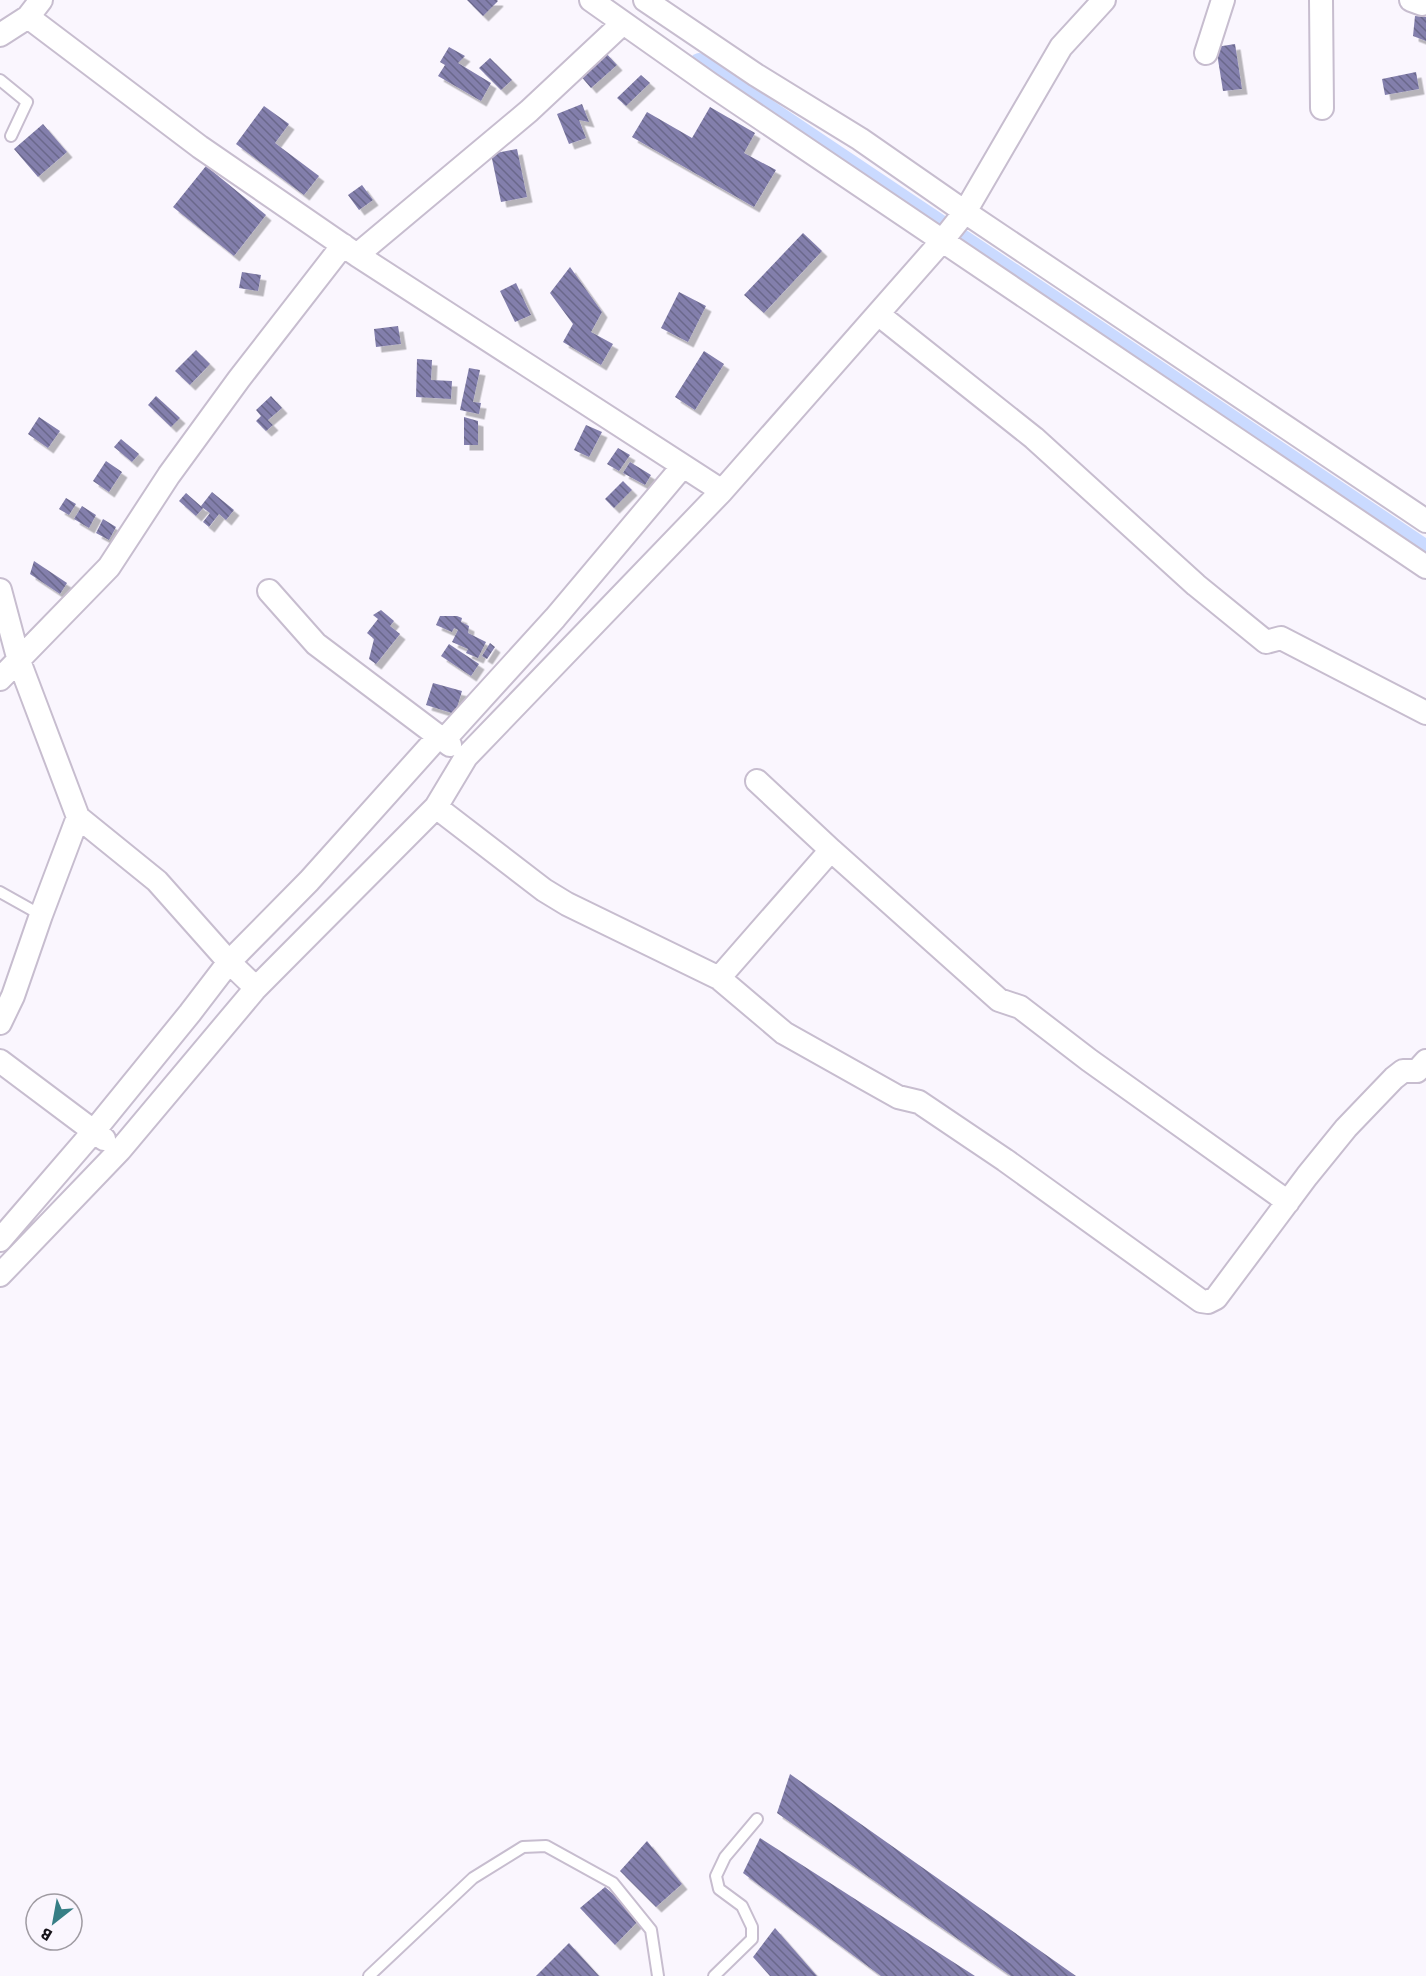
<svg xmlns="http://www.w3.org/2000/svg" width="1426" height="1976" font-family="Signika,sans-serif">
	<defs>
		<pattern id="building-back-hatch" width="6" height="6" patternUnits="userSpaceOnUse" patternTransform="scale(1.5)"><rect width="6" height="6" fill="#837fac"/><path d="M-1 5l2 2M0 0l6 6M5-1l2 2" fill="none" stroke="#6a678b"/></pattern>
		<filter id="shadow"><feDropShadow dx="5.5" dy="5.5" stdDeviation="0" flood-color="#0004"/></filter>
	</defs>
	<rect width="100%" height="100%" fill="#faf6fe"/>
	<g fill="none" stroke-linecap="round" stroke-linejoin="round">
		<path stroke="#cadaff" stroke-width="20" d="M699,63L1426,550"/>
	</g>
	<path fill="url(#building-back-hatch)" filter="url(#shadow)" d="M467,0H497L498,1L483,16Z
		M1415,16L1426,17V41L1413,36Z
		M1235,44L1242,89L1223,91L1216,47Z
		M449,47L465,56L458,63L491,83L481,101L438,76L445,65L440,62Z
		M605,52L617,65L591,88L579,74Z
		M490,58L512,80L501,90L479,68Z
		M1416,72L1419,89L1385,95L1382,79Z
		M641,75L650,83L626,106L617,98Z
		M582,104L589,122L579,120L586,138L569,144L557,114Z
		M264,106L289,124L275,143L319,176L304,195L236,144Z
		M710,107L755,133L744,153L776,170L754,207L632,137L647,112L692,138Z
		M43,124L67,152L38,177L14,149Z
		M517,149L527,197L501,202L491,154Z
		M206,166L266,215L234,256L173,207Z
		M362,185L373,200L359,210L348,195Z
		M803,233L822,251L764,313L744,295Z
		M570,267L602,312L591,332L613,344L601,365L563,342L573,324L550,293Z
		M242,272L261,275L258,291L239,288Z
		M516,283L531,315L515,322L500,291Z
		M679,292L706,306L688,342L661,328Z
		M398,326L401,344L376,347L374,329Z
		M196,350L210,364L190,385L175,371Z
		M704,351L724,364L695,410L675,397Z
		M417,359L432,360L431,380L452,381L451,399L416,397Z
		M469,368L480,370L473,402L481,403L479,414L460,410Z
		M156,396L180,418L171,427L148,405Z
		M271,396L282,408L268,420L273,425L266,431L256,421L261,416L256,410Z
		M39,417L60,431L48,448L28,434Z
		M464,417L478,421V445H464Z
		M586,425L602,432L589,457L574,450Z
		M121,439L139,454L132,462L114,447Z
		M618,448L630,455L619,471L607,464Z
		M106,461L122,472L109,492L93,481Z
		M630,462L651,475L645,485L623,473Z
		M623,481L632,490L614,508L605,499Z
		M212,492L234,510L226,520L219,514L209,527L203,522L210,513L203,508L196,516L179,501L186,493L203,508L201,506Z
		M66,498L76,504L69,515L59,509Z
		M82,506L96,515L89,528L74,519Z
		M103,519L116,527L109,540L96,533Z
		M34,561L67,583L60,594L30,574Z
		M381,610L394,621L390,626L400,634L376,664L369,659L374,639L367,633L378,619L373,615Z
		M440,616H457L462,618L461,622L469,626L468,633L486,642L478,658L466,653L468,649L452,642L458,630L454,628L452,632L436,625Z
		M490,643L495,647L487,659L482,656Z
		M449,644L479,664L471,676L441,656Z
		M433,683L462,691L455,714L426,705Z
		M790,1774L1076,1976H1011L777,1813Z
		M760,1838L975,1976H881L743,1873Z
		M647,1841L682,1884L656,1907L620,1871Z
		M605,1887L641,1918L615,1945L580,1908Z
		M775,1928L817,1976H770L753,1957Z
		M569,1943L599,1976H536Z"/>
	<g fill="none" stroke-linecap="round" stroke-linejoin="round">
		<defs>
			<path id="service" d="M0,80L27,102L11,136
				M0,892L41,915
				M369,1976L473,1878L523,1847L546,1846L613,1883L651,1930L658,1976
				M714,1976L752,1939V1927L742,1906L719,1889L716,1876L725,1857L757,1819"/>
			<path id="minor" d="M591,0L710,84L1426,567
				M645,0L756,75L860,139L965,212L1426,521
				M1321,0L1322,108
				M1411,0L1422,4
				M28,17L200,147L357,255L722,491
				M0,35L28,17L41,0
				M1206,53L1223,0
				M357,255L529,111L623,23
				M878,314L1034,438L1196,585L1266,642L1281,638L1426,713
				M0,590L19,661L78,817L157,881L229,962L256,988
				M269,591L316,644L450,745
				M0,679L109,567L169,475L239,379L343,245
				M444,740L555,618L683,466
				M757,781L831,850
				M436,807L544,890L567,904L719,978L784,1033L898,1097L919,1102L1005,1160L1201,1301L1208,1302L1216,1298L1307,1176L1346,1128L1394,1078L1403,1071H1417L1426,1061
				M719,978L831,850L999,1000L1020,1007L1089,1060L1288,1202
				M0,1023L13,996L41,915L78,817
				M0,1061L104,1139
				M0,1240L94,1131L190,1013L229,962L309,881L439,736
				M0,1275L120,1150L256,988L436,807L466,757L722,491L942,241L965,212L1061,47L1104,0"/>
		</defs>
		<use href="#service" stroke="#c7bdcf" stroke-width="14"/>
		<use href="#minor" stroke="#c7bdcf" stroke-width="26"/>
		<use href="#service" stroke="#fff" stroke-width="10"/>
		<use href="#minor" stroke="#fff" stroke-width="22"/>
	</g>
	<g transform="translate(54 1922) rotate(211)"><circle r="28" fill="#faf6fe" stroke="#9f9ba2" stroke-width="1.5"/>
	<path d="M0-4.5L10 22L0 15L-10 22Z" fill="#367e85"/>
	<text y="-9" font-size="16" font-weight="bold" text-anchor="middle" fill="#161319">B</text>
	</g>
</svg>
